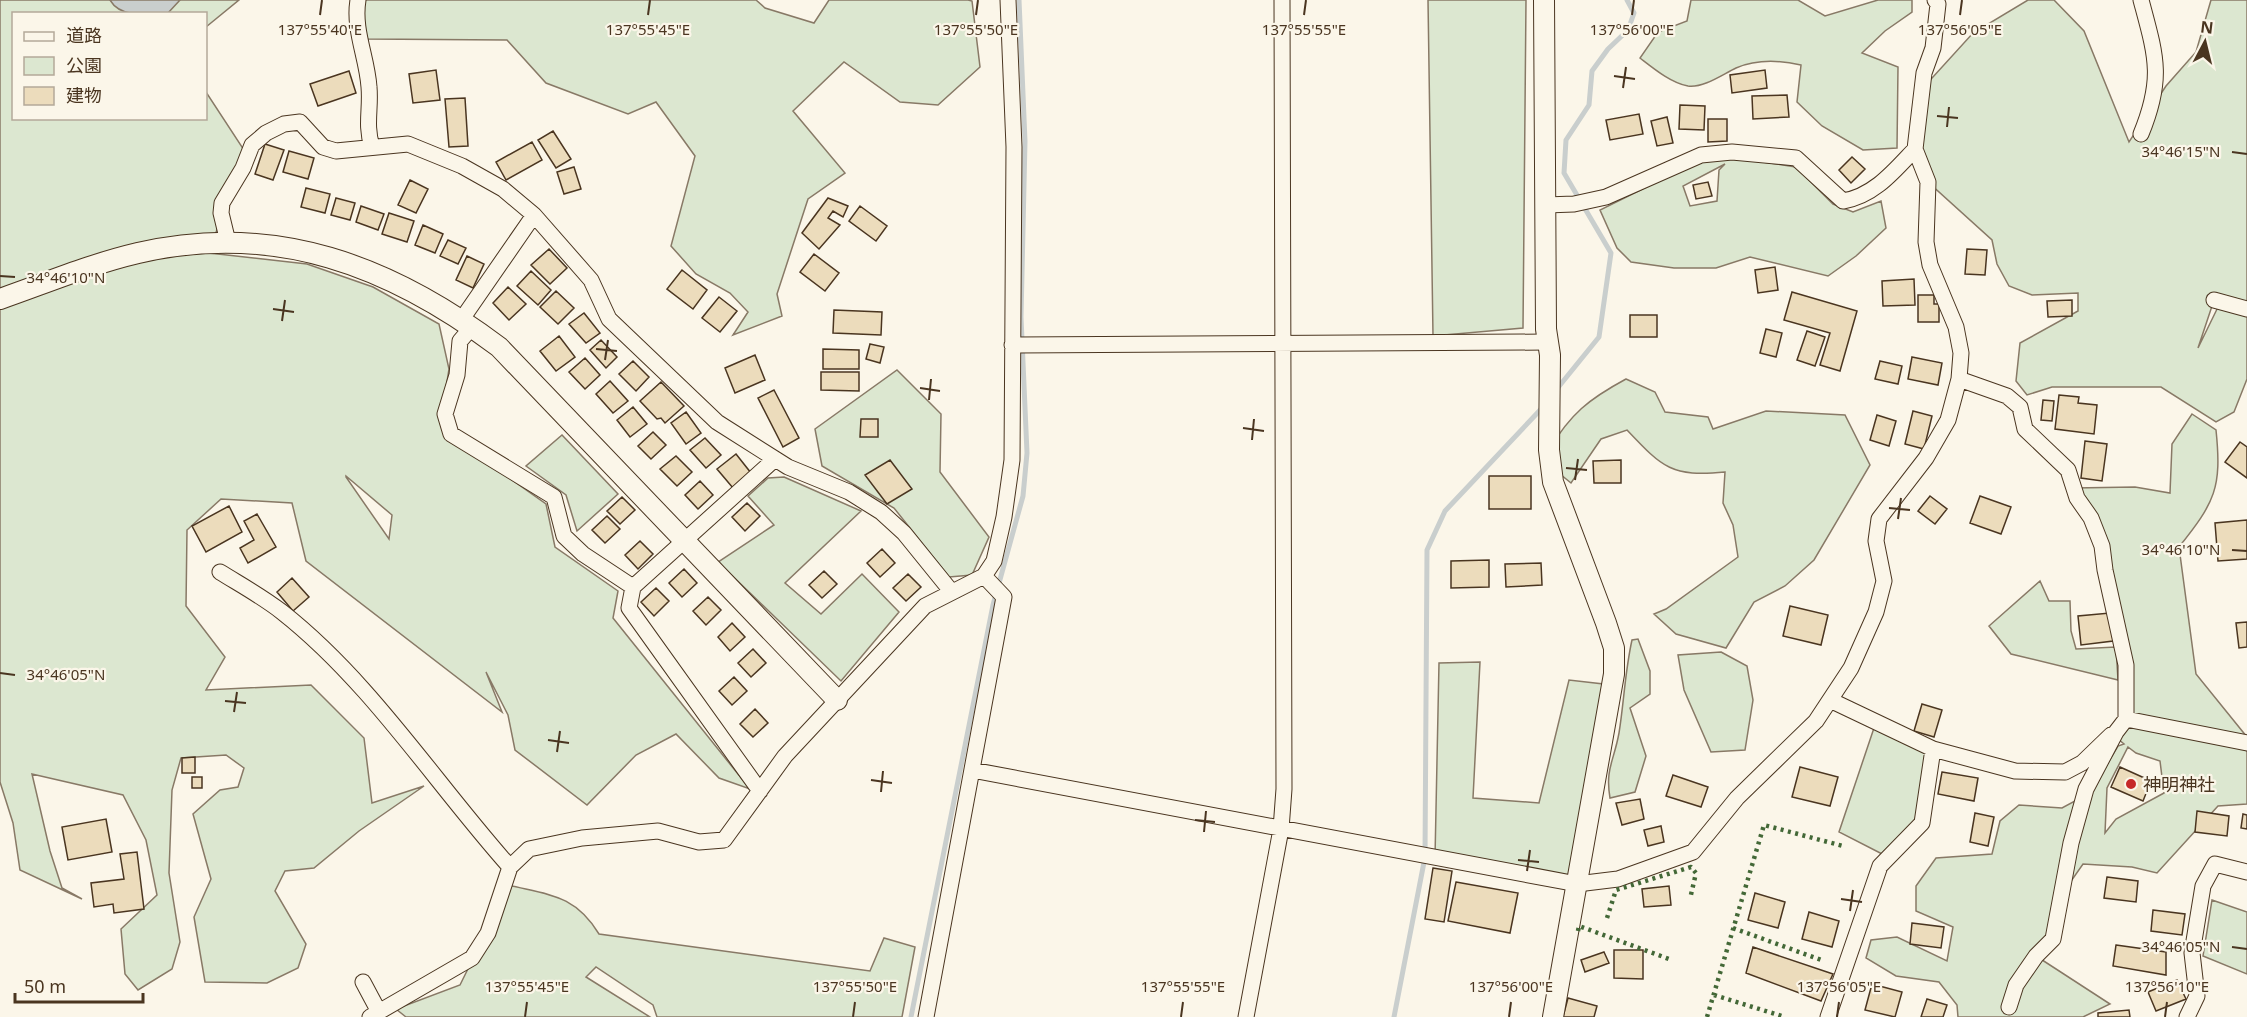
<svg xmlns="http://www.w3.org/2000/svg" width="2247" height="1017" font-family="'Noto Sans','Noto Sans JP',sans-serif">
	<rect width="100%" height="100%" fill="#fbf6e9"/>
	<path fill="#dce7d0" stroke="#887966" stroke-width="1.5" fill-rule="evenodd" d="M0,0H239L206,27V14H14V118H206V92L244,150L209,253L307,264L373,287L439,324L449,369L442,413L447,434L546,504L555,547L618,591L613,618L750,789L719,778L676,734L636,755L587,805L515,750L508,715L486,672L502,712L306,561L292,503L221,499L187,530L186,606L225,657L206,690L311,685L364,738L372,803L424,786L359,831L314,868L285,871L275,891L306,944L298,968L267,983L205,982L194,917L211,879L193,814L220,790L238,787L244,768L226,755L181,758L172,790L169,873L180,942L172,969L138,990L125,974L121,929L157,895L146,840L123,795L32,774L50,851L62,888L82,899L20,870L13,823L0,782ZM346,476L392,515L389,539L346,477Z
		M362,0H756L765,8L814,23L829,0H968L972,1L980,67L938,105L900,102L844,62L793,111L845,173L808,199L777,294L782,316L733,335L748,312L730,293L696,274L671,246L695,156L656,102L628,114L546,83L507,40L366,39Z
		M1428,0H1526L1523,328L1433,336Z
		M1691,0H1798L1825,16L1878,0H1912V12L1885,31L1862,53L1898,67L1897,148L1863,150L1822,126L1797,102L1801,65C1779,60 1757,59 1736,68C1723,74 1704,88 1688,86C1671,83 1653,68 1640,58L1658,32L1687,21Z
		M2028,0H2054L2084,31L2129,142L2166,86L2196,52L2211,0H2247V305L2214,300L2198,348L2219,305L2247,312V379L2234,412L2216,422L2161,387H2052L2027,395L2016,381L2020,343L2078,311V293L2032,295L2009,286L1997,264L1992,240L1928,182L1915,149L1922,89L1973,33Z
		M1736,158L1796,167L1833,204L1853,212L1881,201L1886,228L1856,256L1828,276L1750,257L1716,268H1674L1631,262L1617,248L1600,210L1703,159ZM1725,164L1719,170L1717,201L1690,206L1683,186Z
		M897,370L941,414L940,472L989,537L972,575L949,577L894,508L822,466L815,429Z
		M1626,379L1655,392L1665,412L1708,417L1713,429L1766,411L1845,415L1870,465L1814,560L1785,586L1754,602L1726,648L1676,634L1654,614L1666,609L1738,557L1733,525L1723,503L1725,472C1671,477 1663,468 1627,430L1601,439L1571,483L1560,474L1549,450C1570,414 1589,399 1626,379Z
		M2192,414L2216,430C2222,488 2215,502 2179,547L2196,674L2247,737V804L2218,806L2157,873L2132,867L2083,864L2062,894L2053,935L2036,956L2110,1004L2083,1017H1958L1957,1005L1939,982L1896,976L1866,958L1871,940L1897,937L1947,961L1953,927L1916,911V886L1936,858L1992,854L2000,821L2019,805L2062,808L2090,793L2118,746L2124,744L2112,734L2125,705L2108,570L2074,488L2135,487L2170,493L2172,444ZM2128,747L2136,753L2160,761L2164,793L2116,819L2105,833L2107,788Z
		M562,435L618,494L577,531L566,495L526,466Z
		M784,477L861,511L785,583L821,614L862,574L899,612L841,681L718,562L774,525L748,496L768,478Z
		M2040,581L2049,601H2070L2071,631L2076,649L2116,647L2118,680L2011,654L1989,626Z
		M1638,639L1650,671V694L1630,708L1646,756L1635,792L1610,798C1605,769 1614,761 1619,733C1624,702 1625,671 1632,640Z
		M1721,652L1747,666L1753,700L1745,750L1711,752L1684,690L1678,655Z
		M1480,662L1473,798L1539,803L1569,680L1612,685L1577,884L1435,858L1439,663Z
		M1876,722L1933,749L1922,823L1888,857L1839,832Z
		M504,884C547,895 574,893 599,934L870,971L884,938L915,947L902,1017H657L653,1005L596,967L586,977L650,1017H406L396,1009L460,985L492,920Z
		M2212,900L2247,912V974L2203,956Z"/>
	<path fill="#c9cecd" stroke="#887966" stroke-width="1.5" d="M110,0H180L168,13C149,14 121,19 110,0Z"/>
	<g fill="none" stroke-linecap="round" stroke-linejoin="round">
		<path stroke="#c9cecd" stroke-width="5" d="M1556,390L1599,337L1611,253L1564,173L1566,140L1589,105L1592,71L1608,49L1628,30L1634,13L1627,0
			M911,1017L993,605L1023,496L1027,453L1021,317L1025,141L1019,0
			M1394,1017L1425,857L1427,550L1445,511L1543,407"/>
	</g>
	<path fill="#ecdcbc" stroke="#4a3520" stroke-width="1.5" d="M436,70L440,100L413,103L409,74Z
		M1765,70L1767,88L1732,93L1730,75Z
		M349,71L356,93L318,106L310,84Z
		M1787,95L1789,117L1753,119L1752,96Z
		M465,98L468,146L449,147L445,99Z
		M1680,105L1705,106L1704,130L1679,129Z
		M1639,114L1643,134L1610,140L1606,120Z
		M1667,117L1673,143L1657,146L1651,121Z
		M1708,119H1727V141L1708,142Z
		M553,131L571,159L556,168L538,140Z
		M532,142L542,160L506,180L496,162Z
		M265,144L284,150L273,180L255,174Z
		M289,151L314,158L308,179L283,172Z
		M1852,157L1865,169L1851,183L1839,170Z
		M574,167L581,189L564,194L557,172Z
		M410,180L428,189L416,213L398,205Z
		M1708,182L1712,196L1696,199L1693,185Z
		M306,188L330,194L325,213L301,207Z
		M336,198L355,203L350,220L331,215Z
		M828,198L848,206L843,217L833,211L828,218L840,225L819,249L802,233Z
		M361,206L384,214L378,230L356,222Z
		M860,206L887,226L876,241L849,221Z
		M389,213L414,221L407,242L382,234Z
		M423,225L443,234L435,253L415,245Z
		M448,240L466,248L458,264L440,256Z
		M549,249L567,268L550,284L531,265Z
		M1967,249L1987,250L1985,275L1965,274Z
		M814,254L839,273L825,291L800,272Z
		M467,256L484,264L473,288L456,280Z
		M1775,267L1778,290L1758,293L1755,270Z
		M682,270L707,290L693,309L667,289Z
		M531,271L551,290L538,305L517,286Z
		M1914,279L1915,305L1883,306L1882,281Z
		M508,287L526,304L509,320L493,303Z
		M556,291L574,308L558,324L540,307Z
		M1792,292L1857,311L1840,371L1820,365L1830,333L1784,320Z
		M1918,295H1934V304H1939V322H1918Z
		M719,297L737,311L720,332L702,318Z
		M2072,300V316L2048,317L2047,301Z
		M834,310L882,312L881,335L833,333Z
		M584,313L600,333L586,343L569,324Z
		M1630,315H1657V337H1630Z
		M1766,329L1782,333L1776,357L1760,353Z
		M1807,331L1825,337L1815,366L1797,360Z
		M559,336L575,357L556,371L540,351Z
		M601,340L617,357L606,368L590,350Z
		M870,344L884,347L880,363L866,359Z
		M823,349L859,350V369H823Z
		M755,355L765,380L735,393L725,368Z
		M1912,357L1942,363L1938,385L1908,379Z
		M585,358L600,375L585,389L569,372Z
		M633,361L649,377L636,391L619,374Z
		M1880,361L1902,366L1898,384L1875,379Z
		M821,372H859V391L821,390Z
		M610,381L628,401L613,413L596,394Z
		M661,382L684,406L665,423L661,418L657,419L640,401Z
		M774,390L799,438L783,447L758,398Z
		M2059,395L2079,397L2078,403L2097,405L2094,434L2055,429Z
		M2043,400L2054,401L2052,421L2041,420Z
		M633,407L647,424L630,437L617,420Z
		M1913,411L1932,416L1924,449L1905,444Z
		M686,412L701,433L686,444L671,423Z
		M1877,415L1896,421L1889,446L1870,440Z
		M861,419H878V437H860Z
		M653,432L666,445L651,459L638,446Z
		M705,438L721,455L706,468L690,450Z
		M2085,441L2107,444L2102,481L2081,478Z
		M2240,442L2247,447V478L2225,462Z
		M736,454L751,473L733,488L717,469Z
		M676,456L692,472L677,486L660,469Z
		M890,460L912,489L887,504L865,475Z
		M1621,460V483H1594L1593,461Z
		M1489,476H1531V509H1489Z
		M700,481L713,495L698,509L685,495Z
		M1930,496L1947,509L1935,524L1918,511Z
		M1980,496L2011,507L2001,534L1970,523Z
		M622,497L635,510L620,524L607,511Z
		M747,503L760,516L745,531L732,517Z
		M229,506L242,532L206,552L192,526Z
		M257,514L276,547L248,563L240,548L254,540L244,521Z
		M607,516L620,529L605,543L592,530Z
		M2247,520V559L2218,561L2215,523Z
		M640,541L653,554L638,569L625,555Z
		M882,549L895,563L880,577L867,563Z
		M1489,560V587L1451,588V561Z
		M1541,563L1542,585L1506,587L1505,564Z
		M684,569L697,583L682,597L669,583Z
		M824,571L837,584L822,598L809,585Z
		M908,574L921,587L906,601L893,588Z
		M292,578L309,597L293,611L277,592Z
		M656,588L669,601L654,616L641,602Z
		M708,597L721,610L706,625L693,611Z
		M1790,606L1828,615L1821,645L1783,636Z
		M2110,613L2113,641L2081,645L2078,616Z
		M2247,622V647L2239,648L2236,623Z
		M732,623L745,637L730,651L718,637Z
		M753,649L766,663L751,677L738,663Z
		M734,677L747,691L732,705L719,691Z
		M1922,704L1942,710L1934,737L1914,731Z
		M755,709L768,723L753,737L740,724Z
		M195,757V773H182V758Z
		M1800,767L1838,777L1830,806L1792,797Z
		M2120,767L2151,781L2143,801L2111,787Z
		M1942,772L1978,778L1974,801L1938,794Z
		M1673,775L1708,787L1701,807L1666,796Z
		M192,777H202V788H192Z
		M1640,799L1644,819L1622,825L1616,803Z
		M2197,811L2229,816L2227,836L2195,832Z
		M1975,813L1994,817L1988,846L1970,842Z
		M2243,814L2247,815V829L2241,828Z
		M106,819L112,852L68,860L62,827Z
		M1661,826L1664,842L1648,846L1644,830Z
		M137,852L144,909L114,913L113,904L94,907L91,883L124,879L120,854Z
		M1433,868L1452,871L1444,922L1425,919Z
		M2107,877L2138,881L2136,902L2104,898Z
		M1456,882L1518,893L1510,933L1448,921Z
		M1669,886L1671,905L1644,907L1642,889Z
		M1755,893L1785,902L1778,928L1748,920Z
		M2153,910L2185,914L2182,935L2151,931Z
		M1809,912L1839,921L1832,947L1802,939Z
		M1912,923L1944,927L1941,948L1910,944Z
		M2116,945L2166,952V975L2113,966Z
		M1753,947L1833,974L1821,1001L1746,973Z
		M1614,950H1643V979L1614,978Z
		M1604,952L1609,963L1585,972L1581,960Z
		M2177,980L2186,999L2156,1011L2148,992Z
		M1872,984L1902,992L1895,1017L1865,1010Z
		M1568,998L1597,1006L1594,1017H1563Z
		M1927,999L1947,1005L1943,1017H1921Z
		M2129,1010L2130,1017H2098V1013Z"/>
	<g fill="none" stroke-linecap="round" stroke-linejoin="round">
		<defs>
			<path id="minor" d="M358,0C353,30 367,57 369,87C371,109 365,124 372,147
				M2141,0C2156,56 2164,78 2141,134
				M1546,205L1574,204L1606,197L1701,155L1732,152L1796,158L1843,201C1874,196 1894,171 1915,149
				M228,242L221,213L222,203L243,168L252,145L266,133L284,124L300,122L323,147L336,151L408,144L462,166L503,189L534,215L591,280L609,319L717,422L788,467L849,492L881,512L904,533L951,591
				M2214,300L2247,309
				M462,319L534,215
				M472,327L460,341L457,375L445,414L451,434L554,497L564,536L583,554L633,587
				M1012,345L1547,342
				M1959,379L2007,396L2020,407L2025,429L2068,470L2077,498L2091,518L2102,546L2105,570L2126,665V719L2116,732L2086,789L2071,843L2053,939L2036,956L2016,985L2009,1007
				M220,572C241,585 263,597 282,612C371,682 435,783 510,867
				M1830,700L1933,749L2015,771L2065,772L2082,763L2111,735
				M2126,719L2247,743
				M972,770L1577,884L1618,879L1693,852L1737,798L1816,721L1851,668L1876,612L1884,581L1876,541L1879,519L1926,458L1948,420L1959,379L1961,353L1956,327L1930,265L1926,242L1928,182L1915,149L1924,73L1933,48L1938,4L1935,0
				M760,791L629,608L633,587L775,459
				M363,982L379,1012
				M370,1017L472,958L488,933L510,867L529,849L582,838L658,831L699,842L724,840L785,756L925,606L984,576L994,561L1004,517L1012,460L1014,147L1008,0
				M926,1017L1004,597L984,576
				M1246,1017L1281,829L1284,789L1282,0
				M1828,1017L1880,866L1922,823L1933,749
				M2187,1017L2197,996L2192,953L2203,886L2215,864L2247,872"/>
			<path id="tertiary" d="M1544,0L1546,329L1550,355L1549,450L1553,482L1606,623L1614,648V674L1553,1017
				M0,299C46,283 91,264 138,253C275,221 391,266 499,347L837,700"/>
		</defs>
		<use href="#minor" stroke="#4a3520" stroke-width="17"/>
		<use href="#tertiary" stroke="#4a3520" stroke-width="22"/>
		<use href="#minor" stroke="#fbf6e9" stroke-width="15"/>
		<use href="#tertiary" stroke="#fbf6e9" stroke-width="20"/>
		<path stroke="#436837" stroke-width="4.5" stroke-dasharray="3 4.5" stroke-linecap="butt" d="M1607,918L1616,890L1691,867L1696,873L1690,899
			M1733,928L1824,961
			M1578,931L1579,926L1669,959
			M1714,995L1785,1017
			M1707,1017L1764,825L1843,846"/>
	</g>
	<path fill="none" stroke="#4a3520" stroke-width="2" d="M320,15L322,0M648,15L650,0M976,15L978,0M1304,15L1306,0M1632,15L1634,0M1960,15L1962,0M1614,76L1635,79M1623,88L1626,67M1937,116L1958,118M1947,127L1949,107M2232,152L2247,154M0,276L15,277M273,309L294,312M282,321L285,300M596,349L617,351M605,360L608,340M920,388L940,391M929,400L931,379M1243,428L1264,431M1252,440L1254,419M1566,468L1587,470M1575,480L1578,459M1889,508L1910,510M1898,519L1901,498M2232,550L2247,551M0,673L15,675M225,701L246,703M234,712L237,692M548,740L569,743M557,752L560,731M871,780L892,783M881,792L883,771M1195,820L1215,822M1204,832L1206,811M1518,860L1539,862M1527,871L1530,850M1841,899L1862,902M1850,911L1853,890M2232,947L2247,949M525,1017L527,1002M853,1017L855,1002M1181,1017L1183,1002M1509,1017L1511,1002M1837,1017L1839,1002M2165,1017L2167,1002"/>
	<circle fill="#c62828" stroke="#fbf6e9" stroke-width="2" cx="2131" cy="784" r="6"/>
	<g text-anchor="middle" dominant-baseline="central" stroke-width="4.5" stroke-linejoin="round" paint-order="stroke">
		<g font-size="18" fill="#4a3520" stroke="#fbf6e9" text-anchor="start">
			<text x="2143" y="784">神明神社</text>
		</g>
	</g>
	<g font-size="15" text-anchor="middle" fill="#4a3520" stroke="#fbf6e9" stroke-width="4.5" stroke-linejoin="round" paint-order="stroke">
		<text x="320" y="35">137°55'40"E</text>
		<text x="648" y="35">137°55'45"E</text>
		<text x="976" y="35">137°55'50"E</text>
		<text x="1304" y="35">137°55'55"E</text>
		<text x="1632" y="35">137°56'00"E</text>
		<text x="1960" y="35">137°56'05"E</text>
		<text x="2181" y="157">34°46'15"N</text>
		<text x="66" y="283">34°46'10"N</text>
		<text x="2181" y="555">34°46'10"N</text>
		<text x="66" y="680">34°46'05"N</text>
		<text x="2181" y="952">34°46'05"N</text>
		<text x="527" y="992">137°55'45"E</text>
		<text x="855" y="992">137°55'50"E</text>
		<text x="1183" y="992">137°55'55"E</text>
		<text x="1511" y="992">137°56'00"E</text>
		<text x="1839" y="992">137°56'05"E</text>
		<text x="2167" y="992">137°56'10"E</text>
	</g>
	<rect x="12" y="12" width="195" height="108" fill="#fbf6e9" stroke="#b4a999" stroke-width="1.5"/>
	<rect x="24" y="32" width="30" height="9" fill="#fbf6e9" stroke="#b4a999" stroke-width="1.5"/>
	<text x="66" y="42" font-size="18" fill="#4a3520">道路</text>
	<rect x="24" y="57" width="30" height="18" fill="#dce7d0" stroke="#b4a999" stroke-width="1.5"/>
	<text x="66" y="72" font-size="18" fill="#4a3520">公園</text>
	<rect x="24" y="87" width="30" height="18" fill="#ecdcbc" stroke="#b4a999" stroke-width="1.5"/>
	<text x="66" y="102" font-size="18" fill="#4a3520">建物</text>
	<g transform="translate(2205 42) rotate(7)" stroke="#fbf6e9" stroke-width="4.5" paint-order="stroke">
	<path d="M0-4.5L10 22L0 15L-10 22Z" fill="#4a3520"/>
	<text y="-9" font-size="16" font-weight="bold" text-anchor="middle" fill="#4a3520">N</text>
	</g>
	<path d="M15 993v9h128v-9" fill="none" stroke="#4a3520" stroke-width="3"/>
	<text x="24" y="993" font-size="18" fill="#4a3520" stroke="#fbf6e9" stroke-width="4.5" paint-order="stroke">50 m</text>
</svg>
